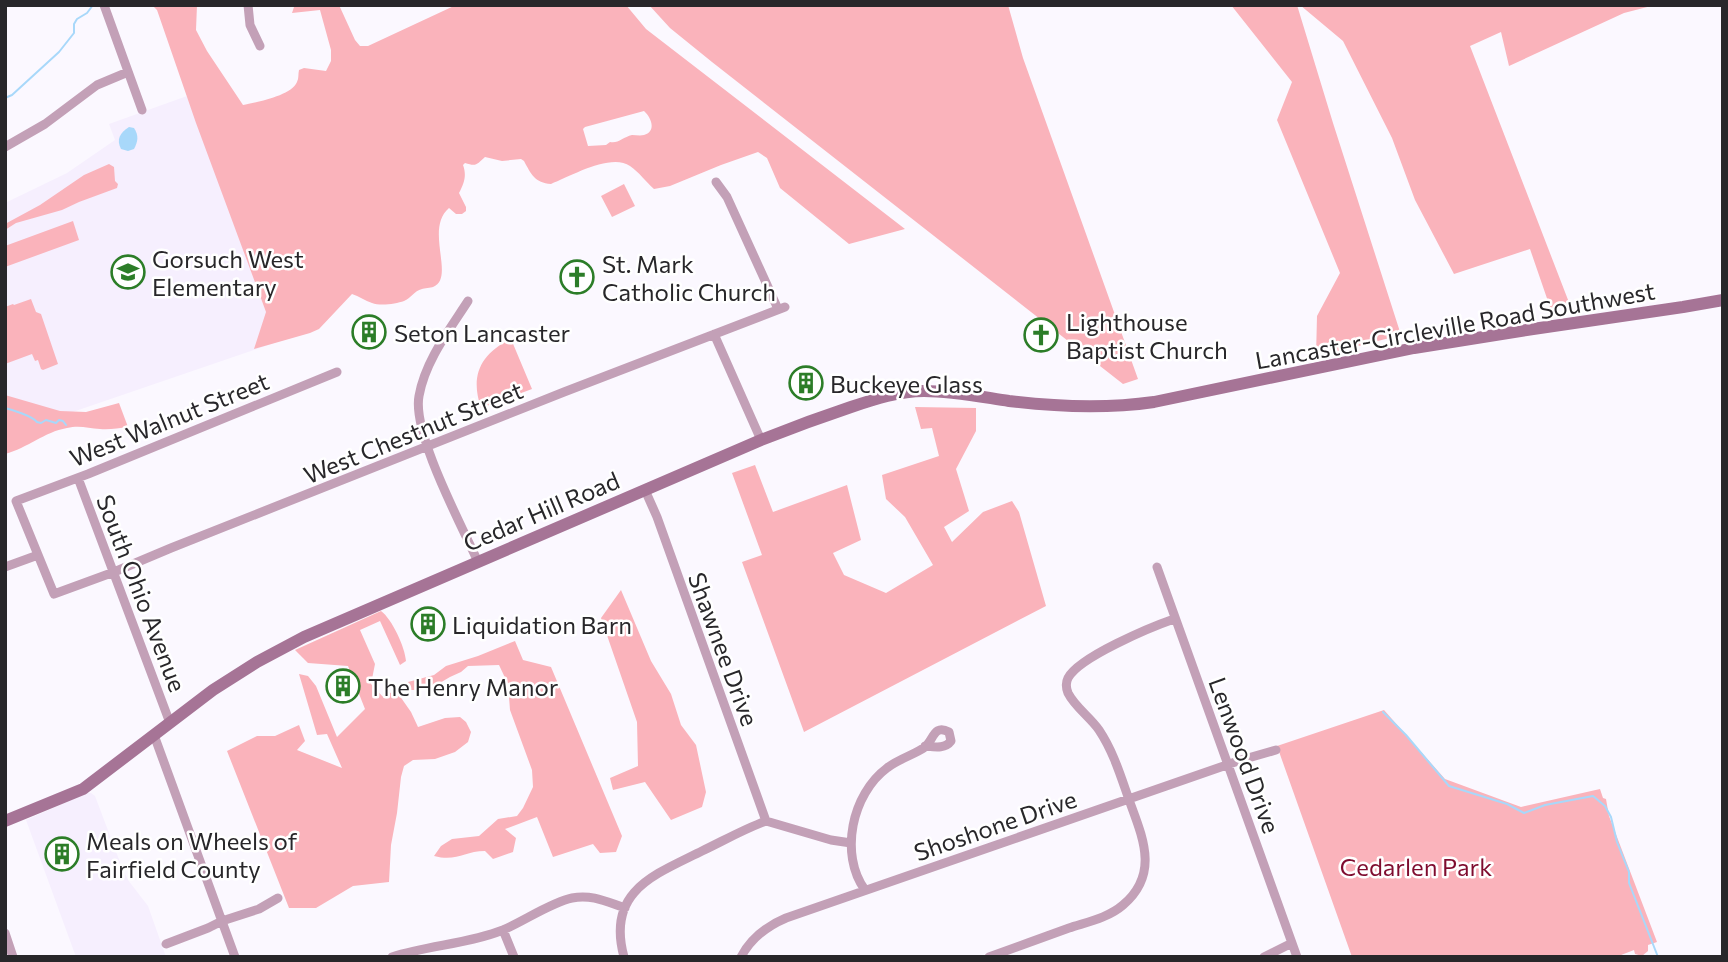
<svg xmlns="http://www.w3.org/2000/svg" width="1728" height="962" font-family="Commissioner,sans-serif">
	<rect width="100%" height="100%" fill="#fbf8ff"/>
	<path fill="#f6effe" d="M187,96L277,342L58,417L5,401V203L67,173L115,140L109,124Z
		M87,793H91L95,796L123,870L128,880L148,906L166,957H76L26,820Z"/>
	<path fill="#fab3bb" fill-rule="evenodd" d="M152,5H197L196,30L207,51L243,105C257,102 291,96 297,82C299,78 298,74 299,70L304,68L326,71L331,61V50L320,10L292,13L294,7L297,5H339L355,40L360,46H368L456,5H626L646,29L905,229L849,244L780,188L767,158L758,152L721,165L670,186L654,189C646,182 639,172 630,166C611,153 571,176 551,184C535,183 531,174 524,161L521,159L502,161L485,157C477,164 477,167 465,163L463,165C467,176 464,183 459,193L466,207V211L462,214H456L449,208C424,229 456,278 433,287C431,288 424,288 422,289C414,291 411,298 404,301C396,304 380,306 372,303C365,301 359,296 352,294L319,329L310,333L254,349L266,312L196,123L157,10ZM644,111C651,117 657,131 644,135C640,136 636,135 632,135C623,137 618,144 610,142L606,145L588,146L583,129L585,127Z
		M649,5H1008L1023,58L1138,379L1123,384L712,62L670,28Z
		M1231,5H1297L1333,123L1401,335L1316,357L1317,316L1340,273L1277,120L1292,82Z
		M1300,5H1655L1624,13L1509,66L1501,32L1470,46L1570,305L1551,310L1530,249L1454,274L1415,200L1392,138L1343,41Z
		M109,164L114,167L115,181L118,184L117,188L79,202L62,210L16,223L5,230V224L40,205L84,175Z
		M624,184L635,206L612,217L601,196Z
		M73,221L79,240L5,267V246Z
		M31,299L36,312L41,314L58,364L43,370L41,369L38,360L35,361L32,354L5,364V307L13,304L14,305Z
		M511,339L532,389L481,408C470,376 480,354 511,339Z
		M5,395L60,411L86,412L119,403L128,427C119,428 109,430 100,429C88,428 79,425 67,428C44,432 28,448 5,454V435L7,429L5,426Z
		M915,407L976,408V431L956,469L969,511L944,527L952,542L983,512L1012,501L1019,512L1046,606L804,732L742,562L762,555L732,473L755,465L773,512L847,485L861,540L833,553L844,575L886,593L933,565L905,517L886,499L882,475L939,456L932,428L921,429Z
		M621,590L651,661L671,694L681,725L696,745L706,792L702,807L671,820L645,782L613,790L610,778L638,766L637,722L601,618Z
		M381,611C392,619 405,647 406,661L400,665L380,621L360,630L375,664L371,684L384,698L389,693L397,692L411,712L418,727L445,718L460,717L466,722L471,732L468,742L455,752L435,759L413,760L404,766L401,777L397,813L391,845L389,882L353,886L316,908H289L227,751L257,736H275L299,725L305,741L297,750L342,768L327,734L317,735L299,674L308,676L316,686L337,737L365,709L348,666L308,663L295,650Z
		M515,641L523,660L551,667L622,836L616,852L600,853L593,844L553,857L537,817L505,829L516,838L513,852L493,859L485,851C464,851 457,862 434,856L441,846L452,839L479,836L498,819L517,816L523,808L533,787L532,770L510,710L508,684L499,665L468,666L461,672L450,677L438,684L420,690H409L408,682L434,675L446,666L478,656Z
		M1384,710L1445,779L1521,807L1600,789L1603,798L1606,799L1609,816L1657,942L1648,945V951L1642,956L1635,954L1634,950L1616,957H1352L1277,746Z"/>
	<path fill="#a8d8fa" d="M129,127L134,128C139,136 138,141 134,149L128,151L121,149C116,139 120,133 129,127Z"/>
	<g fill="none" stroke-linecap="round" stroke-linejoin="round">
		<path stroke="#a8d8fa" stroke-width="2" d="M5,98L12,95L59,52L74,33V24L77,19L87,13L93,5
			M5,408C13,410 32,416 37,422L41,423L46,420L56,423L59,420L63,421L66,425
			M1383,712L1406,735L1449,786L1507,804L1524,813L1545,805L1593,796L1605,806L1611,817L1617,842L1629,872V883L1658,957"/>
		<path stroke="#c3a0b7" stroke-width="9" d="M104,5L142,110
			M248,5L250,25L260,46
			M5,147L45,124L97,85L128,72
			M716,182L727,197L778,309
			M468,301C450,329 425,361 419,396C412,433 461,524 478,562
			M714,334L761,440
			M337,372L88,474L16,501L54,594L114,572L171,548L564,392L785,307
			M78,478L170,723
			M645,490L657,517L766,821
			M5,567L38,555
			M1157,567L1297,957
			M154,735L235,957
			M865,890C839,854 852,794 887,768C898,759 916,754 925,747C934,739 934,724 949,732L951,741C945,749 935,747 925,746
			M503,930L514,957
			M5,933L13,957
			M166,944L208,928L222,921L259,909L278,898
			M392,957C429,945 468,944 503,930C524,921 552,902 572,898C592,894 607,902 625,908
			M624,957C606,891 654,875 702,851C723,841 744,829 766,821L831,840L851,843
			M741,957C751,938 767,926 786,918L1241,760L1276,750
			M989,957C1016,947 1042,938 1069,928C1087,922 1108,918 1123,905C1157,876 1145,843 1132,808C1122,781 1115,754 1099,730C1090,717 1075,707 1068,693C1066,688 1066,682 1068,678C1079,657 1151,627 1174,619
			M1264,957L1292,943"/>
		<path stroke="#a67496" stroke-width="12" d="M5,821L83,789L213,690L257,662L304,637L761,440C791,428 821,417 851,407C875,399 899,391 924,391C953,391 982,397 1009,401C1058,407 1105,409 1154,402L1414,348L1533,329L1683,307L1723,300"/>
	</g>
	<defs>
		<symbol id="school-ring" viewBox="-11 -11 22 22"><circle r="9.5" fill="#fff" stroke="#2c7d28" stroke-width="1.5"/><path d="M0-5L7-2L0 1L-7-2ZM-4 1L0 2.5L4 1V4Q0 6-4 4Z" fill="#2c7d28"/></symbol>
		<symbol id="church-ring" viewBox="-11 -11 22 22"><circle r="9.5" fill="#fff" stroke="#2c7d28" stroke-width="1.5"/><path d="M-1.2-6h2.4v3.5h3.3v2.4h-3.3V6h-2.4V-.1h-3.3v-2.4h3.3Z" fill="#2c7d28"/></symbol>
		<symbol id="building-ring" viewBox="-11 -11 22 22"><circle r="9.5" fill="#fff" stroke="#2c7d28" stroke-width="1.5"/><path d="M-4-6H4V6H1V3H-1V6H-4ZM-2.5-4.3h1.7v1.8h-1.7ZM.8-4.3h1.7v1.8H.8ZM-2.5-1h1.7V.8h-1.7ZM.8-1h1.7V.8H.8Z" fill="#2c7d28"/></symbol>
	</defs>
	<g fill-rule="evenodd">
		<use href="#school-ring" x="109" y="253" width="38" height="38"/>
		<use href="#church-ring" x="558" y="258" width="38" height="38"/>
		<use href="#building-ring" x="350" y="313" width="38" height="38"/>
		<use href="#church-ring" x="1022" y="316" width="38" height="38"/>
		<use href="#building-ring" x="787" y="364" width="38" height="38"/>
		<use href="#building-ring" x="409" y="605" width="38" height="38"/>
		<use href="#building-ring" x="324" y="667" width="38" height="38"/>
		<use href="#building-ring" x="43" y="835" width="38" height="38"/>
	</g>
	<g text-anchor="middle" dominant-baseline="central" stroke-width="5" stroke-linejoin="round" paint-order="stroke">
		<g font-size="24" fill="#28272a" stroke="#fff" text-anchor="start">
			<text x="152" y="258">Gorsuch West<tspan x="152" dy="28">Elementary</tspan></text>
			<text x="602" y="263">St. Mark<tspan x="602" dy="28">Catholic Church</tspan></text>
			<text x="1066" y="321">Lighthouse<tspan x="1066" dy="28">Baptist Church</tspan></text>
			<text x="394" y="332">Seton Lancaster</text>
			<text x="830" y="383">Buckeye Glass</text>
			<text x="452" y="624">Liquidation Barn</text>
			<text x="368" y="686">The Henry Manor</text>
			<text x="86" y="840">Meals on Wheels of<tspan x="86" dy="28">Fairfield County</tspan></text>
		</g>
		<g font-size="24" fill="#28272a" stroke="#fff">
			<text transform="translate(1455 325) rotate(-10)">Lancaster-Circleville Road Southwest</text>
			<text transform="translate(169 419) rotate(-22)">West Walnut Street</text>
			<text transform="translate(413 432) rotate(-22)">West Chestnut Street</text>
			<text transform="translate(541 511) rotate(-23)">Cedar Hill Road</text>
			<text transform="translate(142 593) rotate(69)">South Ohio Avenue</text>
			<text transform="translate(724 649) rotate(70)">Shawnee Drive</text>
			<text transform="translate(1245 755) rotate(70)">Lenwood Drive</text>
			<text transform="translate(995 825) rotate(-19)">Shoshone Drive</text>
		</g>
		<g font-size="24" fill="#7f0c2f" stroke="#fff">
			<text x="1416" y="866">Cedarlen Park</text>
		</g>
	</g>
	<rect width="1728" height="962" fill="none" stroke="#28272a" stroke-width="14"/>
</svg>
